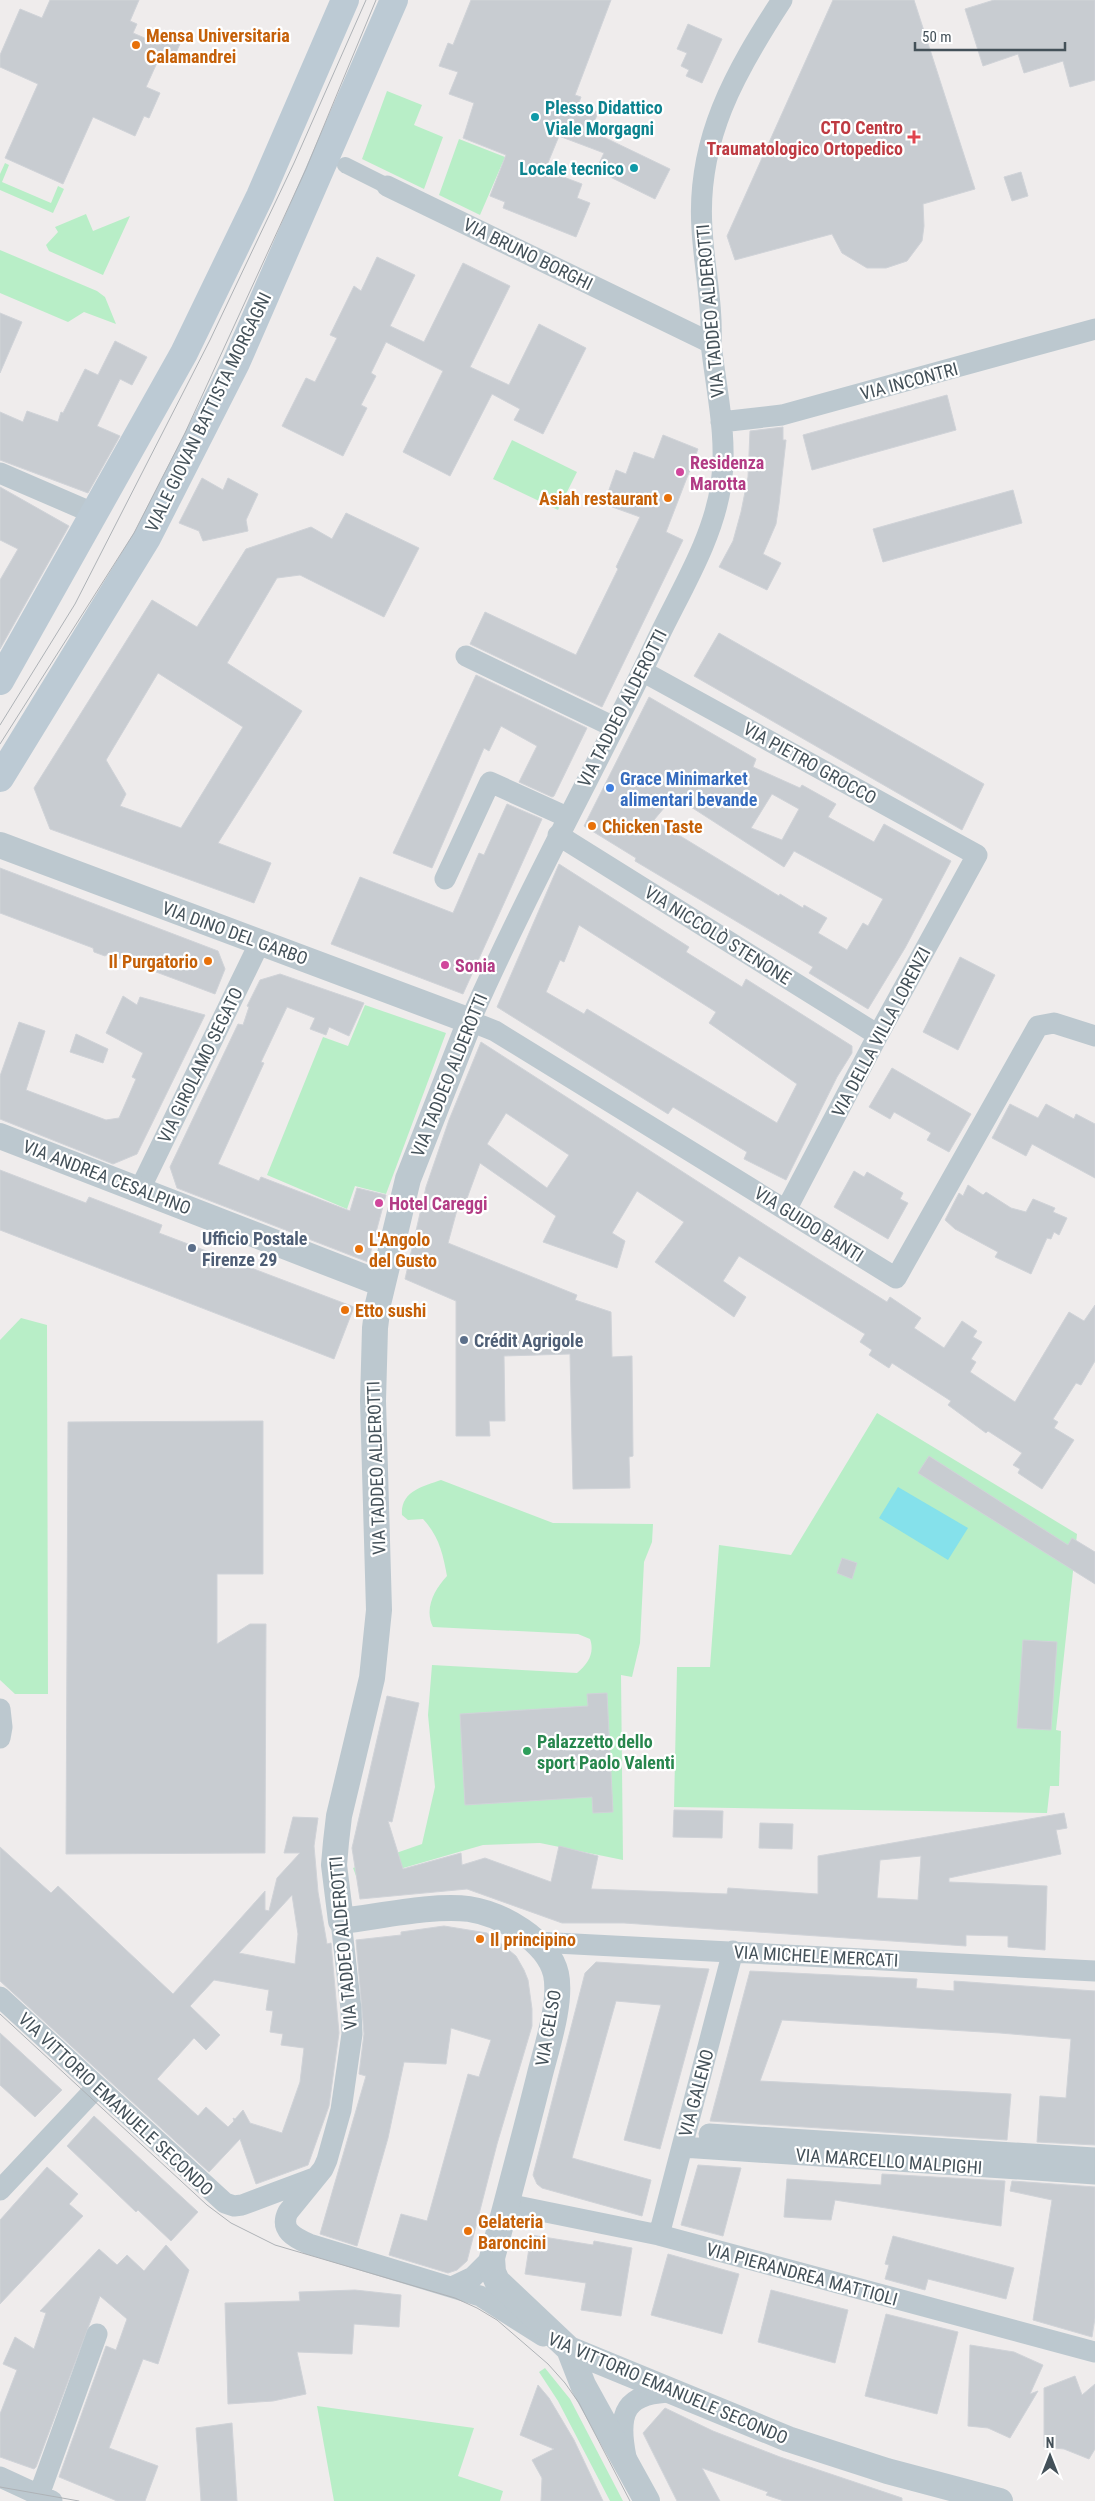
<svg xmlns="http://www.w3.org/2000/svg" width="1095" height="2501" font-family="'Roboto Condensed',sans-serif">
	<rect width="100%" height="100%" fill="#efecec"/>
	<path fill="#b8eec7" d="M387,91L422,105L414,125L443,137L424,189L362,159Z
		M459,139L505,157L480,215L439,195Z
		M5,163L9,165L2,182L51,203L58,186L64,189L53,213L0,190V174Z
		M86,214L93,231L130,216L103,275L49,251L46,245L58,232L55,227Z
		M0,250L97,291L105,297L116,324L84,312L68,322L0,293Z
		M512,440L577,472L558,510L493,479Z
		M365,1005L446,1033L386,1194L355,1186L347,1209L267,1175L323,1037L348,1046Z
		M21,1318L47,1325L48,1694H15L0,1680V1340Z
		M877,1413L1077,1534L1056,1730L1061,1731L1059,1786H1050L1047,1813L674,1807L677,1667H710L719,1545L791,1555Z
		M441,1480L553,1523L653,1524L652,1542L644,1562L640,1643L632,1677L621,1675L623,1860L540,1843L483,1845L358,1881L353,1868L422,1844L435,1787L428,1715L432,1665L577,1673C588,1664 595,1653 590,1639L578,1634L433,1627C424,1609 434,1590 447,1576C443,1554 439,1536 423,1519L408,1520L402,1515C400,1491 424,1486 441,1480Z
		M545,2368L570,2399L623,2501H610L558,2401L539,2372Z
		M317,2406L474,2428L458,2476L503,2491L500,2501H334Z"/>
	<path fill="#85e1eb" d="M898,1487L968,1528L948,1560L879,1518Z"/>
	<path fill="#c8ccd1" stroke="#d0d3d8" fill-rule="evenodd" d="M50,0H139L130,21L137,24L133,33L161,45L164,37L180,44L173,59L161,54L146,87L160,93L149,118L144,116L135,136L93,117L63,184L5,158L38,84L0,67V55L20,9L42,18Z
		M471,0H611L575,95L581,97L578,105L598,112L591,131L670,169L655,199L596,170L604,153L559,136L545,170L582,184L577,198L590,203L576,237L503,208L505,202L490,196L506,155L463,138L474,103L449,94L458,72L439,66L448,43L453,45Z
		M833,0H914L975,189L923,204L924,226L922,241L907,261L886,268H867L842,253L832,234L735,260L727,236Z
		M994,0H1095V80L1070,87L1063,61L1024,73L1018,54L983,66L965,9Z
		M688,24L722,39L702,83L686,76L689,70L681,66L687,53L677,49Z
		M1021,172L1028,196L1012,201L1004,177Z
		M377,257L415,275L390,326L424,342L463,263L510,286L470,367L509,385L539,324L586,348L543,434L514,420L520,409L492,394L450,476L403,452L443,371L386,342L371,373L376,376L361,405L367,408L343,456L282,426L306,378L315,382L337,338L330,335L354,286L361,291Z
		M0,313L22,322L0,373Z
		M115,341L147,357L132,385L120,379L97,426L120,436L88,493L0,460V412L23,422L27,411L58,422L61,412L63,413L85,369L98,375Z
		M947,395L956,430L812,470L803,435Z
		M783,427V440H786L779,504L776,524L763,554L781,563L767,590L719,567L733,541L741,512L748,477L750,431Z
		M663,435L698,449L666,532L683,540L602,707L470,644L485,612L576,655L618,569L616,567L640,517L604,504L616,470L626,474L634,452L654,459Z
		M202,478L223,490L228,478L258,494L246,520L248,531L203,541L199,531L179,523Z
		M0,487L69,526L0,649V580L18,549L0,540Z
		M1013,490L1022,523L883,562L873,529Z
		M346,513L419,548L384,617L300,575L277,578L227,663L302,711L218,843L271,863L254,903L50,829L34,788L152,600L197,627L246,549L311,527L332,539ZM158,673L243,727L181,828L120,806L126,794L106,760Z
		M719,633L984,784L962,830L694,676Z
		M476,675L587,728L554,796L552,797L519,782L537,746L501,726L489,751L484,748L432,868L393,853Z
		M649,697L756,759L753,767L800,788L802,785L836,804L828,817L874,842L884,824L951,861L905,948L868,1009L809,973L813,967L635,861L636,858L584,826ZM772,794L799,809L782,840L751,828ZM674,796L784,867L794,851L883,899L868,926L863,923L847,950L818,933L827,918L804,905L803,908L780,894L779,896L654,820Z
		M507,804L542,819L463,994L331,944L360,877L453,913L479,853L484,855Z
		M559,864L689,947L686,952L742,987L746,979L852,1046V1053L837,1077L786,1180L744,1159L747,1152L673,1107L668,1114L497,1007ZM579,925L716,1012L709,1023L797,1084L777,1123L587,1009L584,1014L546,992L560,960L564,962Z
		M0,868L218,951L225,969L215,994L108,954L105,956L94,952L93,948L0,913Z
		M960,957L995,975L958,1050L923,1032Z
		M280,974L364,1003L349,1036L329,1027L326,1035L310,1029L315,1018L287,1007L261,1062L264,1063L218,1164L259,1181L261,1177L350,1211L357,1188L386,1195L368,1262L177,1188L170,1167L238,1024L243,1025L249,1007L247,1006L260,980Z
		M123,996L137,1005L140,997L205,1015L137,1154L113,1164L0,1119V1076L19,1022L45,1031L26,1090L106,1120L119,1118L136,1079L132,1077L143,1053L106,1033Z
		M76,1034L108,1049L103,1063L70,1052Z
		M481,1042L815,1257L887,1302L890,1297L921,1318L914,1328L944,1348L962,1321L977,1331L973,1337L982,1342L971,1359L976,1362L970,1372L1015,1402L1069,1312L1084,1321L1095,1305V1361L1081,1385L1076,1383L1053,1419L1058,1422L1054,1428L1074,1440L1042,1489L1018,1473L1020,1469L1013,1465L1022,1453L988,1431L986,1433L948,1405L951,1401L892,1363L889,1368L869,1355L872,1350L860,1342L865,1334L739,1256L723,1281L746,1297L734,1317L655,1262L684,1222L637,1191L612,1233L625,1241L617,1268L543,1242L556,1216L480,1163L466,1201L460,1199L448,1243L577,1295L575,1300L611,1312L612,1357L632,1356L633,1456L629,1457L630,1488L573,1489L570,1354L504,1356L505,1421H489L490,1436H456V1301L405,1279L426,1187L449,1120ZM506,1113L569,1155L547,1188L487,1144Z
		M892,1068L971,1114L949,1152L927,1140L931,1133L894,1112L890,1119L869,1107Z
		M1010,1104L1038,1118L1046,1104L1074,1119L1076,1114L1095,1124V1178L1032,1144L1026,1156L992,1138Z
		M0,1170L86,1203L89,1197L162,1225L159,1233L354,1307L334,1359L0,1230Z
		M854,1171L864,1177L867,1172L903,1193L900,1199L908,1203L888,1239L834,1207Z
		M968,1185L983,1195L986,1192L1011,1208L1026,1212L1033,1199L1055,1208L1053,1212L1067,1218L1059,1235L1054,1232L1051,1239L1047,1238L1031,1274L995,1257L998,1252L955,1229L945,1220L959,1193L963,1196Z
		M263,1421V1574H217V1644L250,1624H266L265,1853L66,1854L68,1422Z
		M929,1456L1068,1545L1072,1538L1095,1552V1584L918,1473Z
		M842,1558L857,1563L852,1579L837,1573Z
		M1023,1640L1057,1642L1051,1730L1017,1728Z
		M607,1693L613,1812L593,1813L592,1797L465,1805L460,1714L588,1706L587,1694Z
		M387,1696L419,1703L392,1822L388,1821L403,1869L461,1853L462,1865L485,1858L551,1882L559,1846L598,1856L591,1889L727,1894L728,1888L818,1894V1856L1064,1813L1067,1828L1056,1830L1061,1854L949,1878V1882L1047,1886L1045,1950L1008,1947V1936L966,1935V1946L624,1923H562L467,1889L360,1899L352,1848ZM921,1856L918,1900L877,1898L880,1860Z
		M674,1810L723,1811L722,1838L673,1837Z
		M293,1817L318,1818L314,1846L318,1892L327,1944L331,1943L339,2033L329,2106L308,2165L256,2184L240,2139L209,2172L0,1981V1847L51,1893L58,1886L173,1994L265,1891V1910L269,1911L277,1878L300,1853H284ZM292,1895L298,1934L295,1964L239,1953ZM214,1980L269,1990L266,2010L273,2011L270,2032L283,2034L281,2045L304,2048L300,2082L282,2133L250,2123L243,2110L235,2119L233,2118L234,2121L228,2127L206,2107L198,2116L157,2079L194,2038L206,2050L220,2035L190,2006Z
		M760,1823L793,1824L792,1849L759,1848Z
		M444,1926L487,1933L504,1946L516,1956L524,1970L528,1980L532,2009V2026L497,2144L467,2261L457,2270L448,2273L389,2255L401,2214L427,2221L468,2074L479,2077L491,2040L451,2028L446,2064L404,2062L388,2138L357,2246L320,2234L366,2076L359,2074L364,2034L356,1940L401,1935V1932Z
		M596,1962L709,1969L660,2149L624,2140L661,2005L616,2001L572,2158L651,2180L642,2216L542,2188L537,2184L533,2175L585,1973Z
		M750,1971L917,1979L916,1988L954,1991V1981L1095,1991V2145L1037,2142L1040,2096L1066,2098L1071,2039L1000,2033L782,2020L760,2081L1011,2094L1007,2140L710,2121Z
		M0,2033L62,2090L35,2117L0,2085Z
		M94,2116L198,2212L171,2241L138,2210L136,2212L67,2146Z
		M698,2165L741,2168L723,2236L681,2225Z
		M47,2167L78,2194L69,2204L83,2216L0,2304V2220Z
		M882,2174L1005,2181L1001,2226L835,2200L831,2220L784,2217L787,2179L881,2185Z
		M1012,2181L1095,2187V2318L1092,2337L1033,2320L1052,2200L1010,2191Z
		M531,2235L593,2245L594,2241L632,2248L621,2316L581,2310L586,2283L525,2274Z
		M893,2236L1014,2268L1006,2299L928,2279L925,2290L885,2279L889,2265L885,2264Z
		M166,2245L189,2270L158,2364L143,2359L109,2448L158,2466L145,2501H117L59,2477L106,2346L116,2350L127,2319L100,2296L36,2467L34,2469L0,2457V2414L17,2370L3,2364L15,2337L34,2349L46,2313L40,2311L99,2249L117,2265L127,2255L144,2271Z
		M668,2254L739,2274L722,2334L651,2315Z
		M355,2290L401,2295L399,2327L354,2324L352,2354L297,2352L306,2394L273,2401L228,2404L225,2303L300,2301L299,2292Z
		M771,2290L848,2310L835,2363L758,2342Z
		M886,2314L958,2332L937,2414L865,2396Z
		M970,2345L1014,2352L1043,2365L1030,2394L1038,2391L1010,2438L988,2428L968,2426Z
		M1075,2376L1082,2395L1095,2384V2449L1089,2459L1064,2449L1044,2447V2388Z
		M538,2385L549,2398L574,2440L603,2501H541L542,2478L532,2460L554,2449L520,2435Z
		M665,2408L713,2431L780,2457L902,2498V2501H784L766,2495L768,2492L702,2468L720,2501H677L643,2433Z
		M232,2423L237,2501H201L196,2428Z"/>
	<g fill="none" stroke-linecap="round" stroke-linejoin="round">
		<path stroke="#bcc8cf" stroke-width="16" d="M345,165L387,186"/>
		<path stroke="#bcc8cf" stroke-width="21" d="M782,0C735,72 696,140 702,229C704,267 713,305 711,343C716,390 728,438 721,485C713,539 681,590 658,638C597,767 527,891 470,1021L495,1031L896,1278L1038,1026L1054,1023L1095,1036
			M387,186L711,343
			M721,422L782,415L1095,329
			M0,473L95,514
			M466,656L614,727
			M642,671L977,855L878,1035L786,1210
			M558,835L878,1035
			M445,879L490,782L567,817
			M140,1189L260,942
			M0,1709L2,1727L0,1738
			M341,1921L351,2009L352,2034L341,2110L327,2160L323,2169L288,2212C279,2230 295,2238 309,2244L480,2296L543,2336
			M536,1942L1095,1971
			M0,1997L225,2203L234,2206L242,2205L314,2178
			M709,2134L1095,2158
			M682,2147L1095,2174
			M0,2190L97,2087
			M507,2204L659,2235L1095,2352
			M659,2235L733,1951
			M452,2287L473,2277L492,2258
			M626,2457C617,2412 625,2393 673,2392
			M0,2477L52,2501
			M39,2495L97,2334"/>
		<path stroke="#bcc8cf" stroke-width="26" d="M0,845L470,1021L408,1179L378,1304L375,1328L373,1401L379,1610L372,1678L339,1816L336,1842L334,1865L341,1921C377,1917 434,1904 469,1909C501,1914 548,1940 556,1974C562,2003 546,2049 539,2078C524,2138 508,2198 492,2258L493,2272L497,2281L569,2349L788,2439L887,2471L1000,2501
			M0,1136L382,1284
			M569,2349L583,2385L647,2501"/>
		<path stroke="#bccad4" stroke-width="28" d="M0,681L184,353L260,196L345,0
			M0,778L147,538L236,363L394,0"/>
		<path stroke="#aeb2b6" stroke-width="1" d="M0,725L75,604L210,340L294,163L366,0
			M0,744L134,533L185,433L306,169L376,0
			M0,2014L207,2205L231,2223L275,2245L455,2298L477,2308L497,2320L548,2364L565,2383L579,2403L630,2501
			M0,2487L79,2501"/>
	</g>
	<g fill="#e8710a" stroke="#fff" stroke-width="2">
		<circle cx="136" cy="45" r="5"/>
		<circle cx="668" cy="498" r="5"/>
		<circle cx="592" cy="826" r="5"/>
		<circle cx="208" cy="961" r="5"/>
		<circle cx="359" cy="1249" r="5"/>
		<circle cx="345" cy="1310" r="5"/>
		<circle cx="480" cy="1939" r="5"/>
		<circle cx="468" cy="2231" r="5"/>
	</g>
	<g fill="#0f9aa8" stroke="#fff" stroke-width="2">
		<circle cx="535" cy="117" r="5"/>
		<circle cx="634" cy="168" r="5"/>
	</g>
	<path fill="#e0444e" stroke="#fff" stroke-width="2" d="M911.5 129.5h5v5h5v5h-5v5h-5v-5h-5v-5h5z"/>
	<g fill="#d1479c" stroke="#fff" stroke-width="2">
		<circle cx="680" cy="472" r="5"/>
		<circle cx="445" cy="965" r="5"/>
		<circle cx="379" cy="1203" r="5"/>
	</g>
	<circle fill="#3f7fe0" stroke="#fff" stroke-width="2" cx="610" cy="788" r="5"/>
	<g fill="#5c6f8a" stroke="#fff" stroke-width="2">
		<circle cx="192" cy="1248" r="5"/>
		<circle cx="464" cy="1340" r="5"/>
	</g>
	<circle fill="#2e9e5b" stroke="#fff" stroke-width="2" cx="527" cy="1751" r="5"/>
	<g text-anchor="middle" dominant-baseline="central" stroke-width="4.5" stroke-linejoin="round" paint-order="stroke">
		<g font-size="18" font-weight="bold" fill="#c56008" stroke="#fff" text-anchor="start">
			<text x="146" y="35">Mensa Universitaria<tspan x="146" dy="21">Calamandrei</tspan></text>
			<text x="658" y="498" text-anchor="end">Asiah restaurant</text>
			<text x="602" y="826">Chicken Taste</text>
			<text x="198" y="961" text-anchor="end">Il Purgatorio</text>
			<text x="369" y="1239">L'Angolo<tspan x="369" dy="21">del Gusto</tspan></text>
			<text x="355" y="1310">Etto sushi</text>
			<text x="490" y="1939">Il principino</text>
			<text x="478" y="2221">Gelateria<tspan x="478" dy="21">Baroncini</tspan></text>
		</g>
		<g font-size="18" font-weight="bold" fill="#0d838f" stroke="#fff" text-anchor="start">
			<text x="545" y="107">Plesso Didattico<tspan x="545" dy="21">Viale Morgagni</tspan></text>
			<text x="624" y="168" text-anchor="end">Locale tecnico</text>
		</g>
		<g font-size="18" font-weight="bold" fill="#be3a42" stroke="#fff" text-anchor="end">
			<text x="903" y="127">CTO Centro<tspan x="903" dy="21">Traumatologico Ortopedico</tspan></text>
		</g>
		<g font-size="18" fill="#445159" stroke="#fff">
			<text transform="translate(528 254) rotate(26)">VIA BRUNO BORGHI</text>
			<text transform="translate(710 311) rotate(-95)">VIA TADDEO ALDEROTTI</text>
			<text transform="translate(909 381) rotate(-15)">VIA INCONTRI</text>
			<text transform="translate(208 412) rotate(-64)">VIALE GIOVAN BATTISTA MORGAGNI</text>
			<text transform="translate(622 708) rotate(-63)">VIA TADDEO ALDEROTTI</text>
			<text transform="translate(810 763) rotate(29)">VIA PIETRO GROCCO</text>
			<text transform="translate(235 933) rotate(20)">VIA DINO DEL GARBO</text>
			<text transform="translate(718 935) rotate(32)">VIA NICCOLÒ STENONE</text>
			<text transform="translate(881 1032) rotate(-62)">VIA DELLA VILLA LORENZI</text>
			<text transform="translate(200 1065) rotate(-64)">VIA GIROLAMO SEGATO</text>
			<text transform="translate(449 1075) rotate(-68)">VIA TADDEO ALDEROTTI</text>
			<text transform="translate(107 1177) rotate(21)">VIA ANDREA CESALPINO</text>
			<text transform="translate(809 1224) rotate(32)">VIA GUIDO BANTI</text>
			<text transform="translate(376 1468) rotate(-92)">VIA TADDEO ALDEROTTI</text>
			<text transform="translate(343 1943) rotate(-95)">VIA TADDEO ALDEROTTI</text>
			<text transform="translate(816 1956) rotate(3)">VIA MICHELE MERCATI</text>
			<text transform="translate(548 2028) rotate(-80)">VIA CELSO</text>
			<text transform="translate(696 2093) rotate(-75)">VIA GALENO</text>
			<text transform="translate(116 2104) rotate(43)">VIA VITTORIO EMANUELE SECONDO</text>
			<text transform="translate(889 2161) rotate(4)">VIA MARCELLO MALPIGHI</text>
			<text transform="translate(802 2274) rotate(15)">VIA PIERANDREA MATTIOLI</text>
			<text transform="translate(668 2388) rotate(23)">VIA VITTORIO EMANUELE SECONDO</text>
		</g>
		<g font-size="18" font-weight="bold" fill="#b23c85" stroke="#fff" text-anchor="start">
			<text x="690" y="462">Residenza<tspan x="690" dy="21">Marotta</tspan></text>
			<text x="455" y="965">Sonia</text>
			<text x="389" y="1203">Hotel Careggi</text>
		</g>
		<g font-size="18" font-weight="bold" fill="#366cbe" stroke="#fff" text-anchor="start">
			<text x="620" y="778">Grace Minimarket<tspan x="620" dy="21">alimentari bevande</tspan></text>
		</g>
		<g font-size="18" font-weight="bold" fill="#4e5e75" stroke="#fff" text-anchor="start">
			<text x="202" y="1238">Ufficio Postale<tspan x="202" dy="21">Firenze 29</tspan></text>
			<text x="474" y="1340">Crédit Agrigole</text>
		</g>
		<g font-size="18" font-weight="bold" fill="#27864d" stroke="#fff" text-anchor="start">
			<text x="537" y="1741">Palazzetto dello<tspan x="537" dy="21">sport Paolo Valenti</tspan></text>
		</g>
	</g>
	<g transform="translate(1050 2456)" stroke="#ffffff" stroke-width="4" paint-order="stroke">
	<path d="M0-4L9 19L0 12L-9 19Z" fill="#445159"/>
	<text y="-8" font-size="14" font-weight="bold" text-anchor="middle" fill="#445159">N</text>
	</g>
	<path d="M915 42v8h150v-8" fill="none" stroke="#445159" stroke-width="2.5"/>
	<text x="922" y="42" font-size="15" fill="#445159" stroke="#ffffff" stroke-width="4" paint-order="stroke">50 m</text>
</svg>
